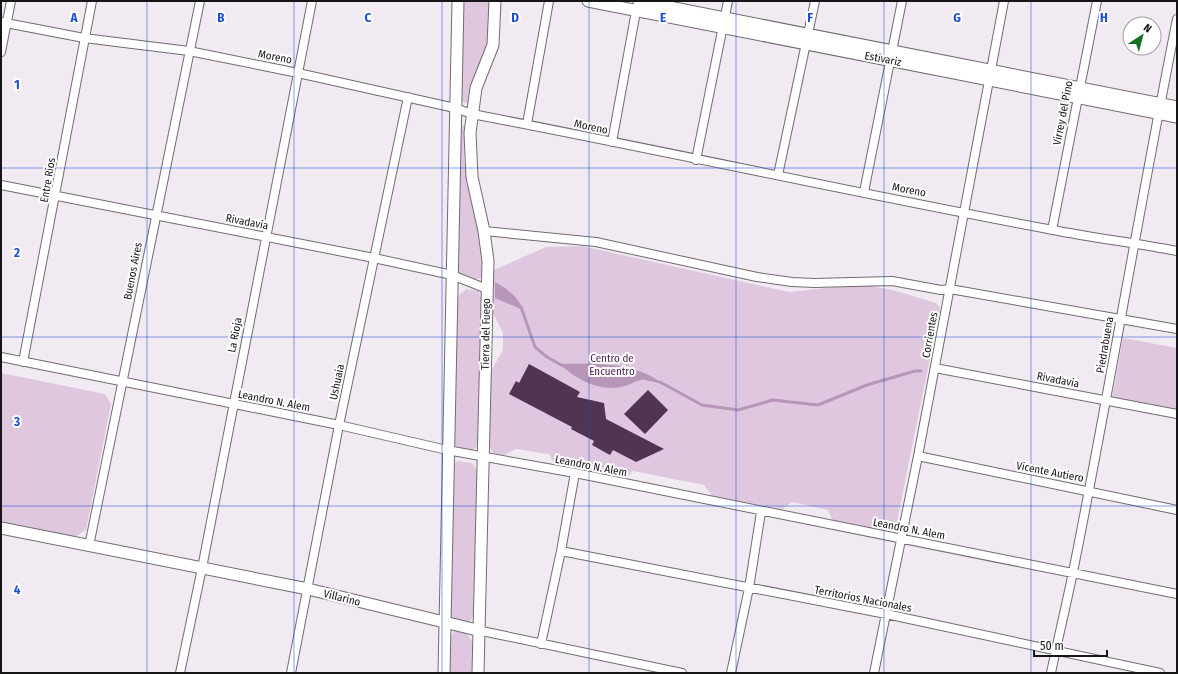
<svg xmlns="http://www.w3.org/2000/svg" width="1178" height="674" font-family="'Fira Sans Condensed',sans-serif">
	<rect width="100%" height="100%" fill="#f2eaf2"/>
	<path fill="#dec7df" d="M465,1H490L489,38L485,53L468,103L462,102L463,11Z
		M460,125L464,126C464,140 463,155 465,169C469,193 491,259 481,278L476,279L463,277L457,270Z
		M582,246L789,292L856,285L870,286L893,290L936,303L940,308L895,532L892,533L833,521L828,510L792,502L782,509L712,496L704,485L633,471L625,479L555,465L549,454L516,449L504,455L493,453L488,443L491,371L503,350V333L493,313L494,270L546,247Z
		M466,289L478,291L483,300L479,444C474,454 458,450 452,442L457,301L459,295Z
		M1123,338L1177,348V411L1112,398Z
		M1,373L105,394L111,404L86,530L73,538L1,524Z
		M457,461L472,463L478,472L474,616L469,622C461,622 453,623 448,616L454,464Z
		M454,631C458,632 463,632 466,634C477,640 473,662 473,673H450V639Z"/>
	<path fill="#b796b9" d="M495,282C507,289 519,297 523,310L495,298Z
		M560,364C596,364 633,361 663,384C658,383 651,381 645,380C638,379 632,384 625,386C602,393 576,380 560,364Z"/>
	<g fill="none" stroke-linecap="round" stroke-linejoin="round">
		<path stroke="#b796b9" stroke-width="3" d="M521,307L535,347L547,357L563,366
			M660,382L702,405L738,410L773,400L818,405L867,385L915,371H921"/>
	</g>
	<path fill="#503452" d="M529,364L580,392L577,397L604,403L606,419L664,449L636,462L613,450L610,455L592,445L594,441L571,429L572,427L509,394L516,381L519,383Z
		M648,390L668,410L645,434L624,414Z"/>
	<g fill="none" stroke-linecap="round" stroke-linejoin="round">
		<defs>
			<path id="street" d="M1,22L84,38L189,51L298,73L455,108L472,114C666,151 859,194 1053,230C1094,238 1136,243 1177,251
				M1,52L11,1
				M527,124L549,1
				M612,142L637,6
				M696,160L728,1
				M778,175L815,1
				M1,185L374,258L452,275L487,289
				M864,192L902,1
				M1052,230L1097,1
				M484,231L596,242L757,277L792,282L814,283L892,281L941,290L950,289L1177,329
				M1,357L339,425L447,450L575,473L1177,594
				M23,362L92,1
				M935,368L1177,414
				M918,456L1177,510
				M89,546L200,1
				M561,551L886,614L1160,673
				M477,630L682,673
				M541,644L561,551L575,473
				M180,673L202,568L312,1
				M291,673L339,425L408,97
				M731,673L749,588L761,512
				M874,673L918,456L1004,1
				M1051,673C1058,639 1066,606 1073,572C1110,388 1140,203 1177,19"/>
			<path id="secondary" d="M588,1L1177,117
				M639,1L1177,107
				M1,528L308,589L477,630
				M444,673L458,1
				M478,673L488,261L484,231L472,177L470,133L476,88L493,45L495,1"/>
		</defs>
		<use href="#street" stroke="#716b71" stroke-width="10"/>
		<use href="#secondary" stroke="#716b71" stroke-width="13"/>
		<use href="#street" stroke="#fff" stroke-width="8"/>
		<use href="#secondary" stroke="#fff" stroke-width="11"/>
	</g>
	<path fill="none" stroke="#1d4ed8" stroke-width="1" stroke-opacity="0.55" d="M147,1V673M294,1V673M442,1V673M589,1V673M736,1V673M884,1V673M1031,1V673M1,168H1177M1,337H1177M1,506H1177"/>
	<g text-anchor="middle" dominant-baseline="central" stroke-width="4" stroke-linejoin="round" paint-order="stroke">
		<g font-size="11" fill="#171517" stroke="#fff">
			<text transform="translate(275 57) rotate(11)">Moreno</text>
			<text transform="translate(883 59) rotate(11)">Estivariz</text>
			<text transform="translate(1063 113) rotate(-79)">Virrey del Pino</text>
			<text transform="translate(591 127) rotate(12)">Moreno</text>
			<text transform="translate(48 180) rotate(-80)">Entre Ríos</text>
			<text transform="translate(909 190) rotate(11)">Moreno</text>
			<text transform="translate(247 222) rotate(11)">Rivadavia</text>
			<text transform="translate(133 271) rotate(-79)">Buenos Aires</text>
			<text transform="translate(486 334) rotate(-89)">Tierra del Fuego</text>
			<text transform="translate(235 335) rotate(-79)">La Rioja</text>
			<text transform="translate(930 335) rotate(-80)">Corrientes</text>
			<text transform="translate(1105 345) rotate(-80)">Piedrabuena</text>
			<text transform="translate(1058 380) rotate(11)">Rivadavia</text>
			<text transform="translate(337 382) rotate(-78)">Ushuaia</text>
			<text transform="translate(274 401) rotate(11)">Leandro N. Alem</text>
			<text transform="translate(591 466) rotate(11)">Leandro N. Alem</text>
			<text transform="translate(1050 472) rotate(11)">Vicente Autiero</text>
			<text transform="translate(909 529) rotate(11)">Leandro N. Alem</text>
			<text transform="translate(342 598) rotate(14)">Villarino</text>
			<text transform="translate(863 599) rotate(11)">Territorios Nacionales</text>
		</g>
		<g font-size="11" fill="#4f2553" stroke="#fff">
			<text x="612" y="358">Centro de<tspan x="612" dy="13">Encuentro</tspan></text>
		</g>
	</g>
	<g font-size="13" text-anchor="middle" font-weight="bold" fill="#1d4ed8" stroke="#fff" stroke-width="4" stroke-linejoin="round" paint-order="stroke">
		<text x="74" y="22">A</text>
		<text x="221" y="22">B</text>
		<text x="368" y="22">C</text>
		<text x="515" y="22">D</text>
		<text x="663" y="22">E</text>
		<text x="810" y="22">F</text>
		<text x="957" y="22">G</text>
		<text x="1104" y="22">H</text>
		<text x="17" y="89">1</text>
		<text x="17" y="257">2</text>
		<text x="17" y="426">3</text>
		<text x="17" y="594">4</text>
	</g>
	<rect width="1178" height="674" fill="none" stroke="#171517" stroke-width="4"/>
	<g transform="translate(1142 36) rotate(36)"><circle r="19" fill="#ffffff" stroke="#a2a1a2"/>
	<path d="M0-3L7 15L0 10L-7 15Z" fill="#15721f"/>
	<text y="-6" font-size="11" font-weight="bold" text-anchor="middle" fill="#171517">N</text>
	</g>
	<path d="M1034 650v6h73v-6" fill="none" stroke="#171517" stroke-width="2"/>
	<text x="1040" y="650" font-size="12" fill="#171517" stroke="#ffffff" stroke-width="3" paint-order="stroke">50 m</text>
</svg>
